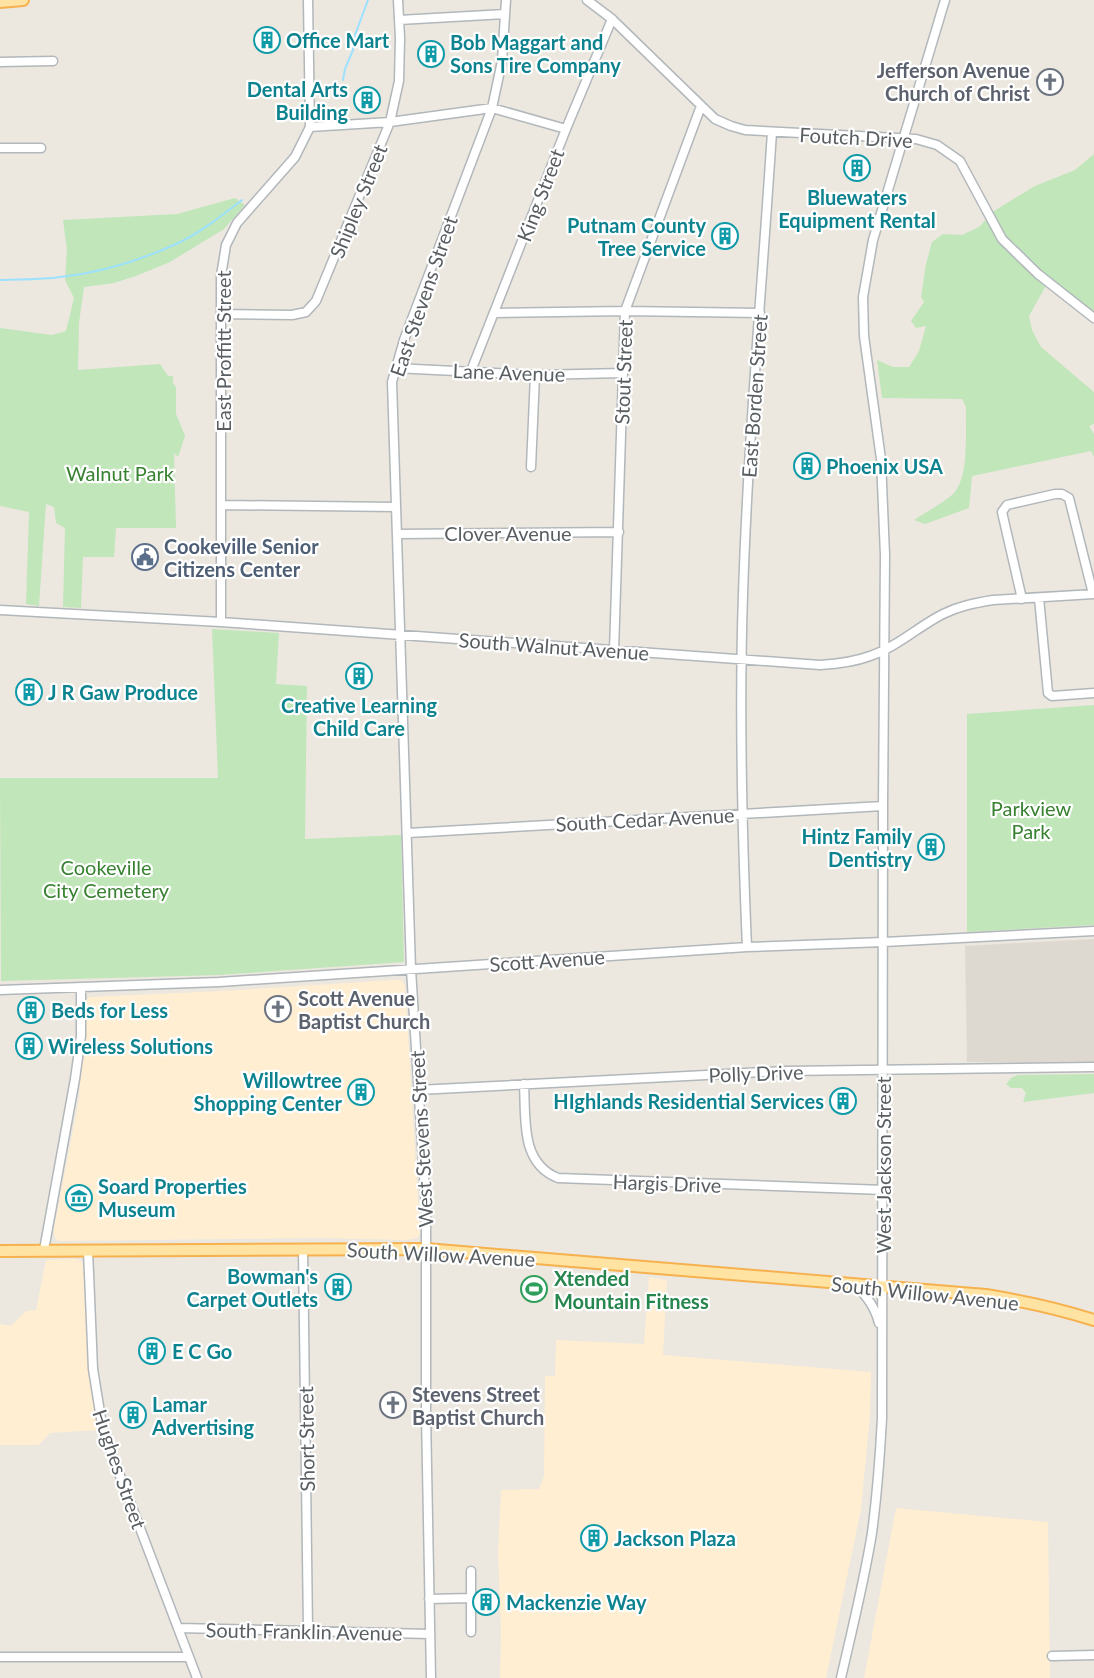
<svg xmlns="http://www.w3.org/2000/svg" width="1094" height="1678" font-family="Lato,sans-serif">
	<rect width="100%" height="100%" fill="#ece8df"/>
	<path fill="#ffeed2" d="M394,980H401L405,985L420,1234L417,1238L406,1240L321,1238L59,1241L56,1239L54,1236V1228L79,1099L86,1000L89,997L223,991Z
		M76,1259L81,1261L83,1265L91,1391L98,1430L50,1433L39,1445H0V1324L11,1326L26,1311L36,1310L46,1260Z
		M649,1277L667,1280L663,1355L871,1372L870,1415L861,1509L826,1678H500L501,1632L498,1552L501,1490L539,1489L544,1476L545,1376H555L556,1340L644,1344Z
		M896,1508L1048,1522L1050,1678H864Z"/>
	<path fill="#ded9d0" d="M1094,939V1063L967,1062L965,946Z"/>
	<path fill="#c0e6ba" d="M1094,154V318L1048,282L1029,316L1032,330L1041,347L1094,392V424L1089,426L1094,434V457L1091,451L972,476L969,508L925,524L914,520C926,512 942,504 953,494C970,477 965,430 966,407L962,399L882,398L877,360L893,367H909L919,351L926,326L916,328L911,321L924,302L921,297L926,264L932,242L943,234L962,235L979,227L994,211L1035,186L1075,170Z
		M235,198L245,205L224,229L170,262L136,276L114,283L84,287L79,323L78,370L160,364L168,376H173V383L176,387V414L185,436L178,457L174,453L176,528H116L114,557H83L81,608L63,607L65,528L56,523L54,507L46,504L39,606L26,604L29,512L0,506V328L52,335L66,331L74,298L65,280L67,250L63,220L177,214Z
		M212,629L279,633L276,684L307,686L305,839L401,835L404,962L219,975L1,981L0,778H218Z
		M1094,705V925L967,932V714Z
		M1094,1074V1093L1023,1102L1026,1093L1022,1088H1011L1006,1084L1011,1078L1018,1075Z"/>
	<g fill="none" stroke-linecap="round" stroke-linejoin="round">
		<path stroke="#9de1ff" stroke-width="2" d="M343,80L345,69L353,50L355,35L368,0
			M0,280C20,279 41,280 60,277C99,273 141,260 176,244C200,233 221,216 242,200"/>
		<defs>
			<path id="minor" d="M587,0L612,19L715,119L731,126L745,130L916,139L937,145L960,161L1002,239L1038,274L1094,318
				M399,20L505,14
				M0,62L53,61
				M310,127L390,122L492,108L566,129
				M0,148H41
				M494,313L625,311L760,313
				M221,314L292,315L306,312L316,301L390,122L399,81L400,38L398,0
				M395,368L535,375L623,373
				M471,371L566,129L612,19
				M531,467L535,375
				M223,505L396,507
				M397,534L619,532
				M1039,598L1048,693L1052,696L1094,693
				M1022,599L1002,512L1007,505L1055,494H1062L1069,498L1093,594
				M0,610L221,622L820,665C837,664 854,662 870,656C897,647 919,626 943,614C959,606 975,603 993,600L1094,594
				M221,622V276L226,245L237,223L295,157L310,127L308,0
				M614,651L625,311L701,106
				M408,833L883,806
				M747,947C742,830 739,711 743,594C748,440 762,286 772,132
				M0,990L219,982L747,947L884,942L1094,931
				M524,1084C526,1119 520,1163 558,1178L884,1190
				M418,1090L785,1071L1094,1067
				M303,1249L308,1630
				M44,1250L75,1079L81,1036V988
				M88,1250L93,1369L103,1431L197,1678
				M856,1285C867,1297 875,1307 879,1323
				M429,1599L471,1598
				M178,1628L430,1634
				M471,1632V1571
				M1052,1656L1094,1655
				M0,1657H189
				M431,1678L426,1414V1208L411,969L392,382L404,340L492,108L502,61L506,0
				M841,1678C852,1630 864,1582 872,1533C877,1495 880,1456 882,1418L883,806L885,555L881,459L864,336L863,297L873,240L945,0"/>
			<path id="major" d="M0,2L23,0
				M0,1251L426,1249L986,1295C1023,1301 1059,1309 1094,1320"/>
		</defs>
		<use href="#minor" stroke="#b2b7bb" stroke-width="11"/>
		<use href="#major" stroke="#f6b14e" stroke-width="14"/>
		<use href="#minor" stroke="#fff" stroke-width="8"/>
		<use href="#major" stroke="#ffe3a2" stroke-width="10"/>
	</g>
	<defs>
		<symbol id="building-ring" viewBox="-11 -11 22 22"><circle r="9.5" fill="#fff" stroke="#0f9aa8" stroke-width="1.5"/><path d="M-4-6H4V6H1V3H-1V6H-4ZM-2.5-4.3h1.7v1.8h-1.7ZM.8-4.3h1.7v1.8H.8ZM-2.5-1h1.7V.8h-1.7ZM.8-1h1.7V.8H.8Z" fill="#0f9aa8"/></symbol>
		<symbol id="church-ring" viewBox="-11 -11 22 22"><circle r="9.5" fill="#fff" stroke="#6b7280" stroke-width="1.5"/><path d="M-1.2-6h2.4v3.5h3.3v2.4h-3.3V6h-2.4V-.1h-3.3v-2.4h3.3Z" fill="#6b7280"/></symbol>
		<symbol id="civic-ring" viewBox="-11 -11 22 22"><circle r="9.5" fill="#fff" stroke="#5c6f8a" stroke-width="1.5"/><path d="M-.6-6.5H3V-4.5H.6V-3L4-1V1h2V6H-6V1h2V-1L-.6-3ZM-1.2 2.5V6h2.4V2.5Z" fill="#5c6f8a"/></symbol>
		<symbol id="museum-ring" viewBox="-11 -11 22 22"><circle r="9.5" fill="#fff" stroke="#0f9aa8" stroke-width="1.5"/><path d="M0-6L6-3V-2H-6V-3ZM-5-1h2V3h-2ZM-1-1h2V3h-2ZM3-1h2V3H3ZM-6 4H6V6H-6Z" fill="#0f9aa8"/></symbol>
		<symbol id="stadium-ring" viewBox="-11 -11 22 22"><circle r="9.5" fill="#fff" stroke="#2e9e5b" stroke-width="1.5"/><path d="M0-5a6.5 5 0 1 0 0 10a6.5 5 0 1 0 0-10ZM-3.5-1.8h7v3.6h-7Z" fill="#2e9e5b"/></symbol>
	</defs>
	<g fill-rule="evenodd">
		<use href="#building-ring" x="252" y="25" width="30" height="30"/>
		<use href="#building-ring" x="416" y="39" width="30" height="30"/>
		<use href="#church-ring" x="1035" y="67" width="30" height="30"/>
		<use href="#building-ring" x="352" y="85" width="30" height="30"/>
		<use href="#building-ring" x="842" y="153" width="30" height="30"/>
		<use href="#building-ring" x="710" y="221" width="30" height="30"/>
		<use href="#building-ring" x="792" y="451" width="30" height="30"/>
		<use href="#civic-ring" x="130" y="542" width="30" height="30"/>
		<use href="#building-ring" x="344" y="661" width="30" height="30"/>
		<use href="#building-ring" x="14" y="677" width="30" height="30"/>
		<use href="#building-ring" x="916" y="832" width="30" height="30"/>
		<use href="#church-ring" x="263" y="994" width="30" height="30"/>
		<use href="#building-ring" x="16" y="995" width="30" height="30"/>
		<use href="#building-ring" x="14" y="1031" width="30" height="30"/>
		<use href="#building-ring" x="346" y="1077" width="30" height="30"/>
		<use href="#building-ring" x="828" y="1086" width="30" height="30"/>
		<use href="#museum-ring" x="64" y="1183" width="30" height="30"/>
		<use href="#building-ring" x="323" y="1272" width="30" height="30"/>
		<use href="#stadium-ring" x="519" y="1274" width="30" height="30"/>
		<use href="#building-ring" x="137" y="1336" width="30" height="30"/>
		<use href="#church-ring" x="378" y="1390" width="30" height="30"/>
		<use href="#building-ring" x="118" y="1400" width="30" height="30"/>
		<use href="#building-ring" x="579" y="1523" width="30" height="30"/>
		<use href="#building-ring" x="471" y="1587" width="30" height="30"/>
	</g>
	<g text-anchor="middle" dominant-baseline="central" stroke-width="4.5" stroke-linejoin="round" paint-order="stroke">
		<g font-size="20" font-weight="bold" fill="#0d838f" stroke="#fff" text-anchor="start">
			<text x="286" y="40">Office Mart</text>
			<text x="450" y="42">Bob Maggart and<tspan x="450" dy="23">Sons Tire Company</tspan></text>
			<text x="348" y="89" text-anchor="end">Dental Arts<tspan x="348" dy="23">Building</tspan></text>
			<text x="857" y="197" text-anchor="middle">Bluewaters<tspan x="857" dy="23">Equipment Rental</tspan></text>
			<text x="706" y="225" text-anchor="end">Putnam County<tspan x="706" dy="23">Tree Service</tspan></text>
			<text x="826" y="466">Phoenix USA</text>
			<text x="48" y="692">J R Gaw Produce</text>
			<text x="359" y="705" text-anchor="middle">Creative Learning<tspan x="359" dy="23">Child Care</tspan></text>
			<text x="912" y="836" text-anchor="end">Hintz Family<tspan x="912" dy="23">Dentistry</tspan></text>
			<text x="51" y="1010">Beds for Less</text>
			<text x="48" y="1046">Wireless Solutions</text>
			<text x="342" y="1080" text-anchor="end">Willowtree<tspan x="342" dy="23">Shopping Center</tspan></text>
			<text x="824" y="1101" text-anchor="end">HIghlands Residential Services</text>
			<text x="98" y="1186">Soard Properties<tspan x="98" dy="23">Museum</tspan></text>
			<text x="318" y="1276" text-anchor="end">Bowman's<tspan x="318" dy="23">Carpet Outlets</tspan></text>
			<text x="172" y="1351">E C Go</text>
			<text x="152" y="1404">Lamar<tspan x="152" dy="23">Advertising</tspan></text>
			<text x="614" y="1538">Jackson Plaza</text>
			<text x="506" y="1602">Mackenzie Way</text>
		</g>
		<g font-size="20" font-weight="bold" fill="#5b616d" stroke="#fff" text-anchor="start">
			<text x="1030" y="70" text-anchor="end">Jefferson Avenue<tspan x="1030" dy="23">Church of Christ</tspan></text>
			<text x="298" y="998">Scott Avenue<tspan x="298" dy="23">Baptist Church</tspan></text>
			<text x="412" y="1394">Stevens Street<tspan x="412" dy="23">Baptist Church</tspan></text>
		</g>
		<g font-size="20" fill="#585e61" stroke="#fff">
			<text transform="translate(856 137) rotate(3)">Foutch Drive</text>
			<text transform="translate(540 195) rotate(-69)">King Street</text>
			<text transform="translate(358 201) rotate(-68)">Shipley Street</text>
			<text transform="translate(423 296) rotate(-71)">East Stevens Street</text>
			<text transform="translate(223 351) rotate(-90)">East Proffitt Street</text>
			<text transform="translate(509 372) rotate(2)">Lane Avenue</text>
			<text transform="translate(623 372) rotate(-88)">Stout Street</text>
			<text transform="translate(754 396) rotate(-86)">East Borden Street</text>
			<text x="508" y="533">Clover Avenue</text>
			<text transform="translate(554 646) rotate(4)">South Walnut Avenue</text>
			<text transform="translate(645 819) rotate(-3)">South Cedar Avenue</text>
			<text transform="translate(547 960) rotate(-4)">Scott Avenue</text>
			<text transform="translate(756 1073) rotate(-2)">Polly Drive</text>
			<text transform="translate(421 1139) rotate(-93)">West Stevens Street</text>
			<text transform="translate(883 1165) rotate(-90)">West Jackson Street</text>
			<text transform="translate(667 1183) rotate(2)">Hargis Drive</text>
			<text transform="translate(441 1254) rotate(3)">South Willow Avenue</text>
			<text transform="translate(925 1293) rotate(6)">South Willow Avenue</text>
			<text transform="translate(306 1439) rotate(-91)">Short Street</text>
			<text transform="translate(120 1469) rotate(71)">Hughes Street</text>
			<text transform="translate(304 1631) rotate(1)">South Franklin Avenue</text>
		</g>
		<g font-size="20" fill="#378130" stroke="#fff">
			<text x="120" y="473">Walnut Park</text>
			<text x="1031" y="808">Parkview<tspan x="1031" dy="23">Park</tspan></text>
			<text x="106" y="867">Cookeville<tspan x="106" dy="23">City Cemetery</tspan></text>
		</g>
		<g font-size="20" font-weight="bold" fill="#4e5e75" stroke="#fff" text-anchor="start">
			<text x="164" y="546">Cookeville Senior<tspan x="164" dy="23">Citizens Center</tspan></text>
		</g>
		<g font-size="20" font-weight="bold" fill="#27864d" stroke="#fff" text-anchor="start">
			<text x="554" y="1278">Xtended<tspan x="554" dy="23">Mountain Fitness</tspan></text>
		</g>
	</g>
</svg>
